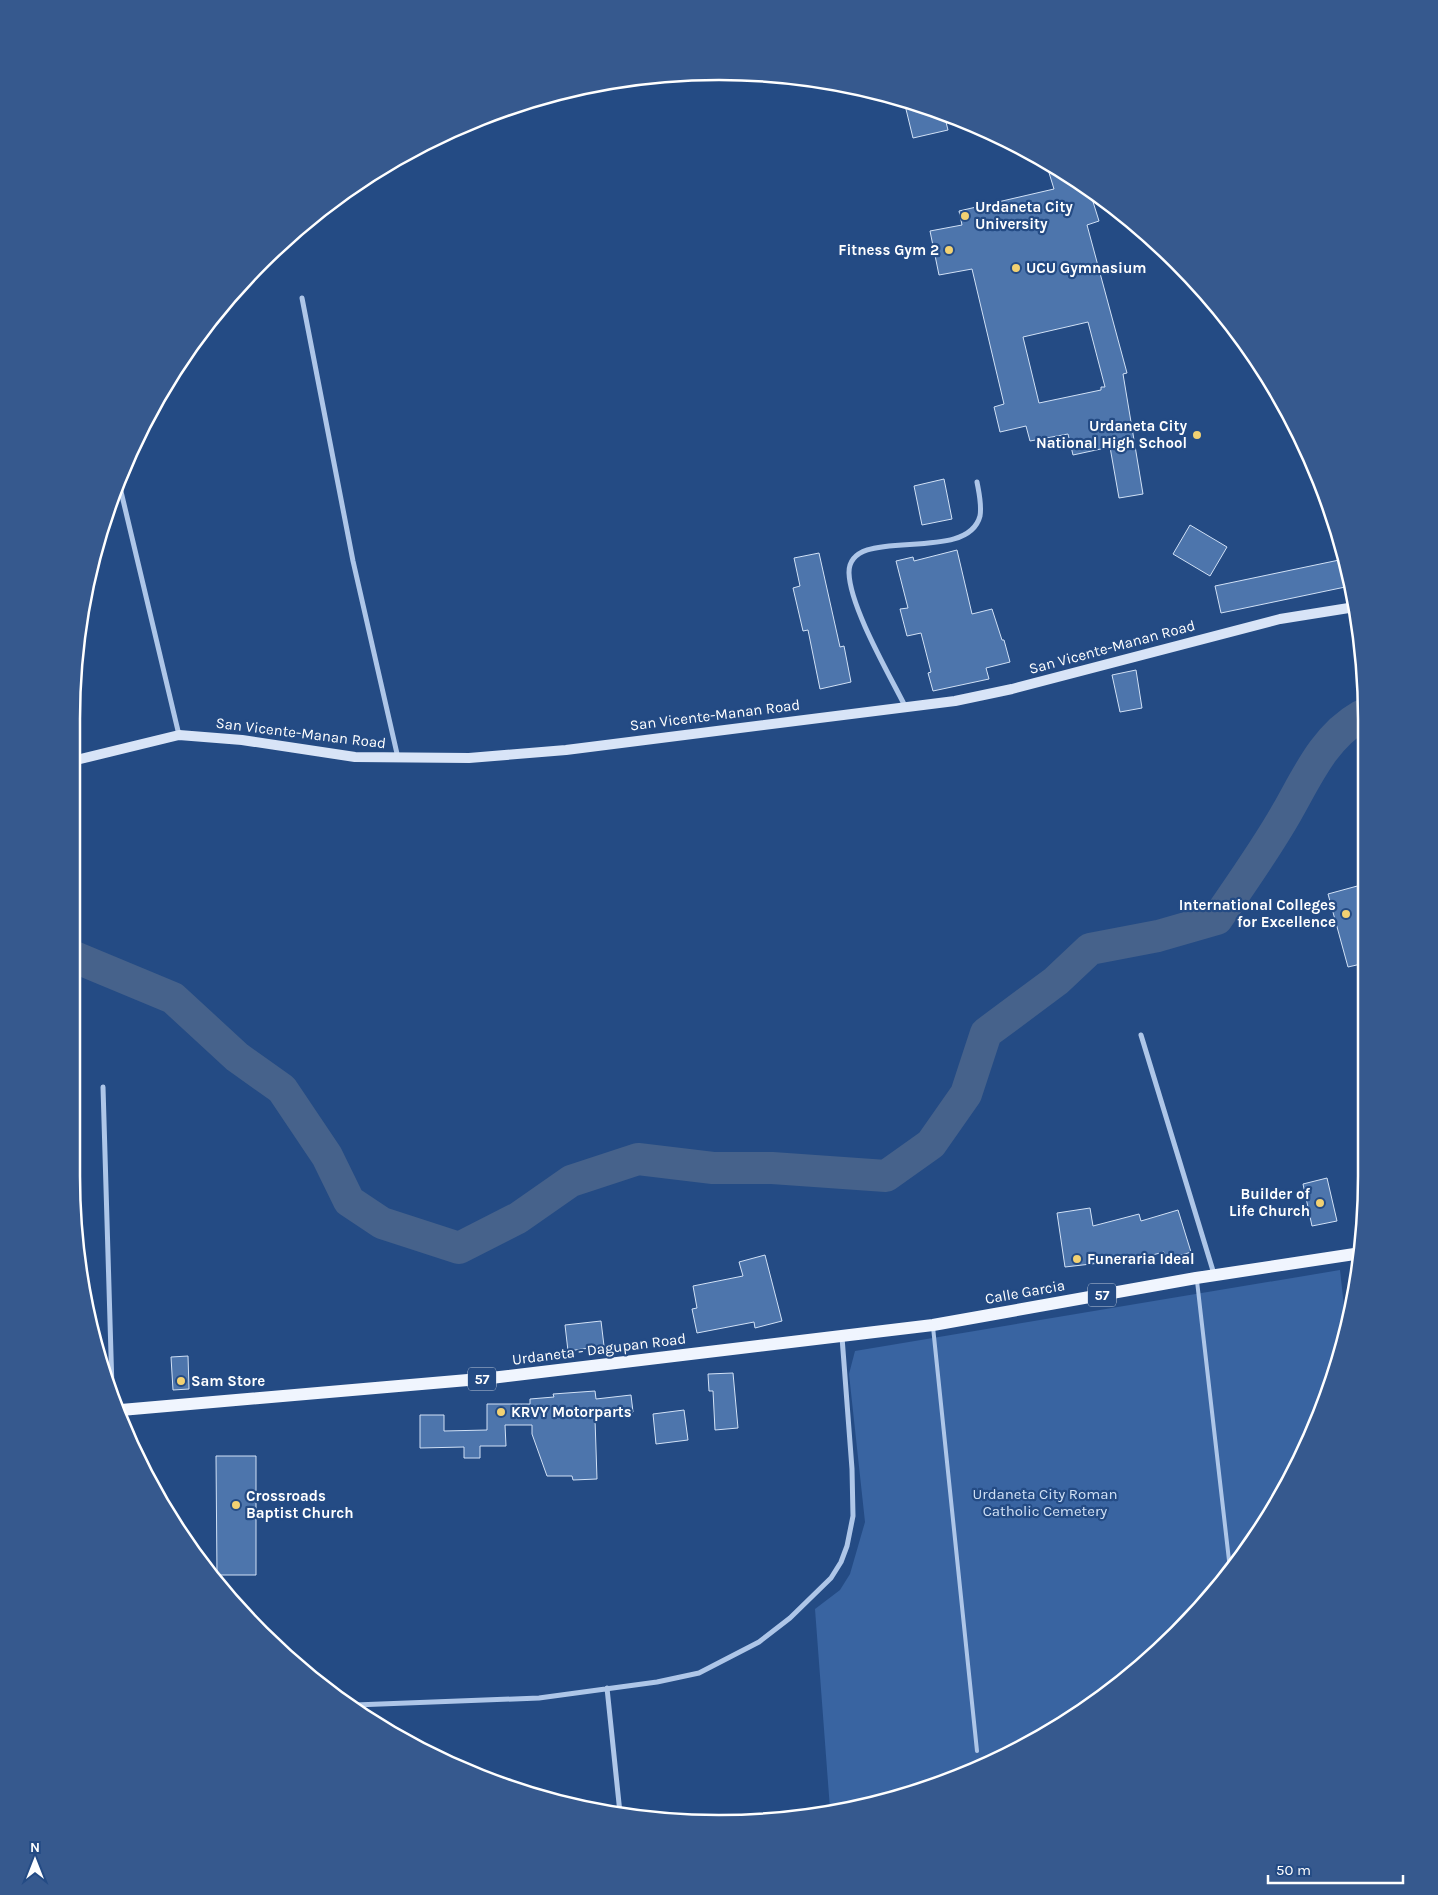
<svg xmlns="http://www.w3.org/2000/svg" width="1438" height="1895" font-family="Karla,sans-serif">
	<rect width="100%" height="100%" fill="#244b84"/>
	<path fill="#3964a1" d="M1340,1270L1346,1325L1332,1384L1280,1500L1206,1603L1079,1714L927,1789L830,1809L815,1609L840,1590L850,1574L865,1522L849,1374L855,1351Z"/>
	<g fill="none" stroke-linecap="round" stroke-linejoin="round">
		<path stroke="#46628b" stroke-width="32" d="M72,956L173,998L237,1057L282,1089L327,1156L349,1201L382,1223L459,1248L518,1218L571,1181L638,1159L713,1168H772L886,1176L931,1144L966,1094L986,1033L1056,981L1090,949L1158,936L1217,919C1241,884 1266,849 1287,812C1307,777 1324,737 1361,716"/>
	</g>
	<path fill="#4d75ac" stroke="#d1e1f6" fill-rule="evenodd" d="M904,101L944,114L948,130L913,138Z
		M1046,163L1079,180L1089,189L1099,221L1087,225L1127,373L1123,374L1143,494L1119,498L1110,447L1073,455L1068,434L1030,441L1026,426L1000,432L994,407L1004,404L972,269L939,275L930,231L962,225L959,211L1054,189ZM1088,322L1105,387H1101V390L1039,403L1023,337Z
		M944,479L952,519L922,525L914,486Z
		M1190,525L1227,547L1210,576L1173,554Z
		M957,550L972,614L992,609L1002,640H1004L1010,662L986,668L989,679L933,691L928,673L931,672L921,633L907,636L900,609L908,608L896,561L913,557L914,561Z
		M819,553L840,647L844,646L851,682L820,689L808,630L803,631L793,588L800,586L794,558Z
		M1344,559L1350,586L1221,613L1215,586Z
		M1136,670L1142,708L1120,712L1112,675Z
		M1361,885V964L1348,967L1328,894Z
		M1327,1178L1337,1221L1312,1226L1303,1184Z
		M1090,1208L1093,1226L1139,1214L1141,1221L1178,1210L1191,1252L1166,1260L1164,1252L1117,1264V1261L1065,1267L1057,1213Z
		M765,1255L782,1321L755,1328L754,1322L697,1333L692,1309L697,1308L693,1286L743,1276L739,1262Z
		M601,1321L604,1346L568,1351L565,1325Z
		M188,1356L189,1389L173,1390L171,1357Z
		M733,1373L738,1428L715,1430L713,1391H709L708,1374Z
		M595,1391L596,1399L631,1395L633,1412L597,1417L595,1419L597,1479L573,1480L572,1476H547L532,1434V1425H505L506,1446H480V1458H464V1447L420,1448V1415H444V1431L487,1430V1404H530V1399L554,1397L553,1394Z
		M684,1410L688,1440L656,1444L653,1414Z
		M216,1456H256V1575H217Z"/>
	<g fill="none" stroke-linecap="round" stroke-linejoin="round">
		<path stroke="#aec6e8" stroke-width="4" d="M1197,1281L1230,1569
			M933,1327L977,1751"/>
		<path stroke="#aec6e8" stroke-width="5" d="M302,298L353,561L398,758
			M119,483L179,735
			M905,706C889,674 850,607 849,573C848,523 967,566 980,516C982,505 979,493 977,482
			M1141,1035L1214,1274
			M103,1087L112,1388
			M607,1688L620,1813
			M355,1705L539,1698L657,1682L699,1673L759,1642L790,1618L831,1578L841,1562L847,1546L853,1516L852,1469L842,1337"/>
		<path stroke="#d8e4f7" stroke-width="10" d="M72,761L179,735L242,740L355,757L469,758L566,750L955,701L1012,689L1280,619L1355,607"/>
		<path stroke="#f0f5fe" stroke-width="12" d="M121,1410L491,1378L933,1325L1196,1278L1361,1253"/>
	</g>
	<g fill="#f2d172" stroke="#244b84" stroke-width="2">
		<circle cx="965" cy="216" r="5"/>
		<circle cx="949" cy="250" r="5"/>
		<circle cx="1016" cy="268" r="5"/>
		<circle cx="1197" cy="435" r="5"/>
		<circle cx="1346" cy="914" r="5"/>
		<circle cx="1320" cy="1203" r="5"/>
		<circle cx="1077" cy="1259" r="5"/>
		<circle cx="181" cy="1381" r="5"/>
		<circle cx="501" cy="1412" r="5"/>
		<circle cx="236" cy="1505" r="5"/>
	</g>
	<g text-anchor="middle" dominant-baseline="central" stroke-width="4.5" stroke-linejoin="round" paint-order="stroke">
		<g fill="#244b84" stroke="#bdc9da" stroke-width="1">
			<rect x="1088" y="1283.5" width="28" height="23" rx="4"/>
			<rect x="468" y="1367.5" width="28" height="23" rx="4"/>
		</g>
		<g font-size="14" font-weight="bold" fill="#fff">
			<text x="1102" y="1295">57</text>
			<text x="482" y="1379">57</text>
		</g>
		<g font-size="15" font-weight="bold" fill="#fff" stroke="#244b84" text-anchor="start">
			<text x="975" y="207">Urdaneta City<tspan x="975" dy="17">University</tspan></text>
			<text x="939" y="250" text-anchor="end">Fitness Gym 2</text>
			<text x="1026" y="268">UCU Gymnasium</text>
			<text x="1187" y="426" text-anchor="end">Urdaneta City<tspan x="1187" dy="17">National High School</tspan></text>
			<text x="1336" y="905" text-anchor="end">International Colleges<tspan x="1336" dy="17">for Excellence</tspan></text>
			<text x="1310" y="1194" text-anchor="end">Builder of<tspan x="1310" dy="17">Life Church</tspan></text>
			<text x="1087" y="1259">Funeraria Ideal</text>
			<text x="191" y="1381">Sam Store</text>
			<text x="511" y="1412">KRVY Motorparts</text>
			<text x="246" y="1496">Crossroads<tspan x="246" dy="17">Baptist Church</tspan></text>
		</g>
		<g font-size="15" fill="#fff" stroke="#244b84">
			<text transform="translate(1112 647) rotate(-15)">San Vicente-Manan Road</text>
			<text transform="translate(715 715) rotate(-7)">San Vicente-Manan Road</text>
			<text transform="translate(301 733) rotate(7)">San Vicente-Manan Road</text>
			<text transform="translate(1025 1292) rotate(-10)">Calle Garcia</text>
			<text transform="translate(599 1349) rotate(-7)">Urdaneta - Dagupan Road</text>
		</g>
		<g font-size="15" fill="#d1e1f6" stroke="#244b84">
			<text x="1045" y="1494">Urdaneta City Roman<tspan x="1045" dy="17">Catholic Cemetery</tspan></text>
		</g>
	</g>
	<path d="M0 0H1438V1895H0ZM719 80H719A639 639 0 0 1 1358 719V1176A639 639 0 0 1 719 1815H719A639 639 0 0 1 80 1176V719A639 639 0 0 1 719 80Z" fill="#36598e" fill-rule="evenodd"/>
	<path fill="none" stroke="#fff" stroke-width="2.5" d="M719 80H719A639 639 0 0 1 1358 719V1176A639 639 0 0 1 719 1815H719A639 639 0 0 1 80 1176V719A639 639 0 0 1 719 80Z"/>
	<g transform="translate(35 1860)" stroke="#244b84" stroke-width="4" paint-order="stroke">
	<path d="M0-4L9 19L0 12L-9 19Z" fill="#ffffff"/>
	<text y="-8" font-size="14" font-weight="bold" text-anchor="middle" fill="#ffffff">N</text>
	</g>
	<path d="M1268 1875v8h135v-8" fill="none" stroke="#ffffff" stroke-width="2.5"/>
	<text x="1276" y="1875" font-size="15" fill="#ffffff" stroke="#244b84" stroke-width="4" paint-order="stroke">50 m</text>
</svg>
